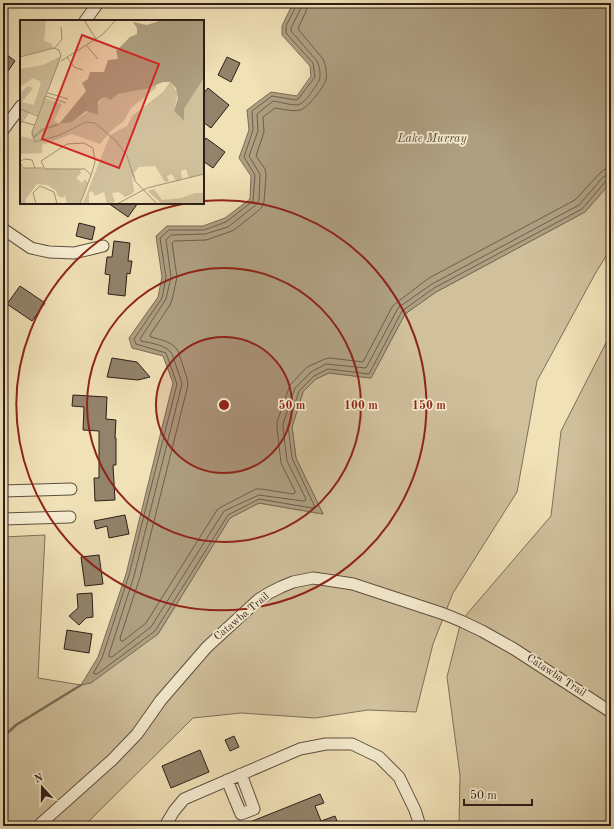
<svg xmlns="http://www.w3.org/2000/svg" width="614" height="829" font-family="'Old Standard TT',serif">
	<rect width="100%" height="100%" fill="#f1e1b7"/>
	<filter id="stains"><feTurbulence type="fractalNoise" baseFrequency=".005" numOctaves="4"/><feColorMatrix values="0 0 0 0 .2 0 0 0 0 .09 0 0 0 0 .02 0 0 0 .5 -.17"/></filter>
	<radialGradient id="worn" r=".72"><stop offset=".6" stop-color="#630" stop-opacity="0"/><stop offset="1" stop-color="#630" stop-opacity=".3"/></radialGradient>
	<path fill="#d0c09c" stroke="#7e6f5a" d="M611,182V248L595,274L537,381L517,492L453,593L433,644L416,712L368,710L315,718L241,713L193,718L90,820L82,826H3V537L45,535L38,678L81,685L158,634L230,518L259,503L323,514L296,458L292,427L303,392L316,379L329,373L371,378L405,314L436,292L585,212Z
		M611,333V826H459L460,775L447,677L461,621L551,516L561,431Z"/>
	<path fill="#ae9f81" stroke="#7a6b57" d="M293,3H611V182L585,212L436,292L405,314L371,378L329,373L316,379L303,392L292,427L296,458L323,514L259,503L230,518L158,634L91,683L81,685L98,657L126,574L173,383L163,356L132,348L129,338L158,297L162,277L156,236L167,226H203L225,218L250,199L251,176L239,158L249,130L247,110L271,92L297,96L311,76L310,66L282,35V26Z"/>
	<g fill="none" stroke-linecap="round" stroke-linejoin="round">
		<path stroke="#6d5e4c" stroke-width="1" d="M297,3L296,6L286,26V33L313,63L315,77L298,99L296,100L272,96L252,111L253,130L244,157L255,175L253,201L226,222L204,230H169L160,238L166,277L162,298L134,339L136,344L166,353L177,384L129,575L102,658L94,672V674H97L155,631L228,515L259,499L312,508L314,507V505L292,458L288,426L299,391L314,376L328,369L369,374L402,311L434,288L582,209L606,181L611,180
			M302,3L301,8L291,28V31L317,61C320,67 321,75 319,81C314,88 305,105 296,105C289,105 281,102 273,101L257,114L258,131L249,156L260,174L259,200L257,204L228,227L205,234L171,235L166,240L171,277L166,299L140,339L141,341C151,343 167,345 172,354L181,380L182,384L134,576L109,654V657H112L151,627L224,511L259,495L303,501H305L306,499L287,461L283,428V424L295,388L311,372L326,364L366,368L397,310L399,307L432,284L579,205L603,177L607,175H611
			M308,3L306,11L298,29L323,59C326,65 327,74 326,80C323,88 307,109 300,110C292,112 283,109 275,108L263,117L264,132L256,156L265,169L266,175L264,202L262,207L258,211L234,230L229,232L206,240L174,241L172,243L177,277L172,300L170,305L150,335L151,337C161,340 172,341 178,351L187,378L188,385L140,577L120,638L121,641H123L146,623L217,510L221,507L256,489H261L293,494L295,493V491L281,463L277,428V422L290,385L307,367L325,359L330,358L363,362L392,307L396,303L429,278L575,200L600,173L605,169H611"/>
		<path stroke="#7a6b57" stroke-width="2.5" d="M3,737L16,725L81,685"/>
	</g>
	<path fill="#92836b" stroke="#2c1e18" d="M3,52L15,61L3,78Z
		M227,57L240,63L231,82L218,75Z
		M208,88L229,105L211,128L203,122V94Z
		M206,138L225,152L213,168L203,161V143Z
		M108,203H138L128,217Z
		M79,223L95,227L92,240L76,236Z
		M114,241L130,243L128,261H132L130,274L127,273L125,296L108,294L110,275L105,274L107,257H112Z
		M20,286L45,303L32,321L7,304Z
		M112,358L137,362L150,377L138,380L107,377Z
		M73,395L107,397L106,419L116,420L115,438H116V465H113L115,500L95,501L94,478H99V431L83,430L84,407L72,406Z
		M125,515L129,534L109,538L107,526L96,529L94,521Z
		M99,555L103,584L85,586L81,557Z
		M92,593L93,617L86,618L79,625L69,616L78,608L77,594Z
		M67,630L92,634L89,653L64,649Z
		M234,736L239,747L230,751L225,740Z
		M200,750L209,772L171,788L162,766Z
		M320,794L324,803L315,806L321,821L335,816L339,826H240Z"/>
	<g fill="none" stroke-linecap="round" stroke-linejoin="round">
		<defs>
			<path id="minor" d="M85,21L98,3
				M3,130L21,106
				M3,229L31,248L49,252L74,253L103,246
				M3,491L71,489
				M3,519L70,517
				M227,780L241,814L254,809L241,774
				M38,826L112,760L137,734L161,700L207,647L258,600L269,593L281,587L293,582L313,578L327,580L353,584L444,614L461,621L482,631L514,649L611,712
				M165,826L174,811L184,799L300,749L326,744H352L379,757L399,777L415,810L420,826"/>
		</defs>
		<use href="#minor" stroke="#5d4f40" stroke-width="13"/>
		<use href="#minor" stroke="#f6ecd0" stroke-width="11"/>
	</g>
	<circle cx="224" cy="405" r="68" fill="#8f2418" fill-opacity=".12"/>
	<g fill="none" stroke="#8f2418" stroke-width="2">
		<circle cx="224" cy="405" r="68"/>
		<circle cx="224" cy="405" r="137"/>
		<path d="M204 201A205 205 0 1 1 188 203"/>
	</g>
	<g text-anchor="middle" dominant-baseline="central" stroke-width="3.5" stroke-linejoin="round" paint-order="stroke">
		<g font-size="11" fill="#2c1e18" stroke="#f6ecd0">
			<text transform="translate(242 617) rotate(-40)">Catawba Trail</text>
			<text transform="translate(556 676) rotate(33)">Catawba Trail</text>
		</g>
		<g font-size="12" font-style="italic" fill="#5a4b3d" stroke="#f6ecd0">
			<text x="432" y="139">Lake Murray</text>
		</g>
	</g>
	<g transform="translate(20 20)">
		<rect width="184" height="184" fill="#f1e1b7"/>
		<path d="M0,0H26L24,21L30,23L34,28L0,37ZM41,36L25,78L42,84L34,101L39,104L52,102L77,86L84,77L91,80L98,74L126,69L136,64V68L111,88L104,101L91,111L80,124L52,114L22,125V133L0,134V116L13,119L11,114L19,95L10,92L0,106V73L8,66L13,68L2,82L14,85L21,62L13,58L0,67V49L23,45ZM184,58V154L169,158L166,149L161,151L162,160L156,161L152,154L147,156L149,161L145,162L135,146L119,147L114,153L116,160L112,156L114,171L112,174L105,177L99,172L92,173L95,182L87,184L84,172L75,176L72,171L69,173V184L63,183L90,115L107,106L112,96L143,72L150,62L158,73L154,91L164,101V89ZM0,148L60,149L61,153L56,158L62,163L65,159L68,163L60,184H47L45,175L43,178L38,176L36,171L28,165L17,164L5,180L6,184H0ZM134,169L142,180L161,178L175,173H184V184H142L128,171Z" fill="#d0c09c"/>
		<path d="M142,0H184V58L164,89V101L154,91L158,78L156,68L150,62H143L126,69L98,74L91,80L84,77L78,82V95L66,91L52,102L39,104L66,71L62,63L68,59L70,52H84L88,40L98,39L96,31L110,17L117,14V8L113,2L127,5Z" fill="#ae9f81"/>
		<path fill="none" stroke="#ae9f81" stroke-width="2" d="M14,117L22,110L39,104"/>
		<path fill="none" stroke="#a29377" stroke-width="1" d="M64,0L76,19M66,25L78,39M35,28L42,19L41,7M0,37L34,28L39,30L41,36L12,112L15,122L40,115L66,102L75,103L96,121L107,136L115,161L137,184M47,37L54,47L63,50M41,41L82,15L96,0M28,73L48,79M26,76L46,83M0,89L18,96M0,101L14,105M15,148L12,140L4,139L0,142L3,148H23M16,184L13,173L20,166L34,172L37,184M60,184L68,163L71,155L72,152L75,142L73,128L64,123L47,124L21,141L25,149H65L71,155M97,184L127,168L184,154"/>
		<path fill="#d62828" fill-opacity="0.15" stroke="#d62828" stroke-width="2" d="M62,15L139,44L99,148L22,119Z"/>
		<rect width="184" height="184" fill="none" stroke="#2c1e18" stroke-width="2"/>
	</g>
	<circle cx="224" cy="405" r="6" fill="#8f2418" stroke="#f6ecd0" stroke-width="2"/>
	<g font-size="12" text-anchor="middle" font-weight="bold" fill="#8f2418" stroke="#f6ecd0" stroke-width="3.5" stroke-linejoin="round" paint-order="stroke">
		<text x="292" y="409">50 m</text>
		<text x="361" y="409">100 m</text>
		<text x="429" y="409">150 m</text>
	</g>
	<rect width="614" height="829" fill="none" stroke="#f1e1b7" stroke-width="16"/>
	<rect x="4" y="4" width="606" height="821" fill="none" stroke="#2c1e18" stroke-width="2"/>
	<rect x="8" y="8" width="598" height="813" fill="none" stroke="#2c1e18"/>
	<g transform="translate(42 787) rotate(339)" stroke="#f6ecd0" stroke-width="3" paint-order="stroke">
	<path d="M0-3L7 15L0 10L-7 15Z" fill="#2c1e18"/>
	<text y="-6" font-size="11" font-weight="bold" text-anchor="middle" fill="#2c1e18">N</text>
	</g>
	<path d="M464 799v6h68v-6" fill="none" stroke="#2c1e18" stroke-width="2"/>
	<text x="470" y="799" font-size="12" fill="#2c1e18" stroke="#f6ecd0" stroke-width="3" paint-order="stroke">50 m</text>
	<rect width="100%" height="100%" filter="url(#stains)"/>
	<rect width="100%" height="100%" fill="url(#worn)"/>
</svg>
